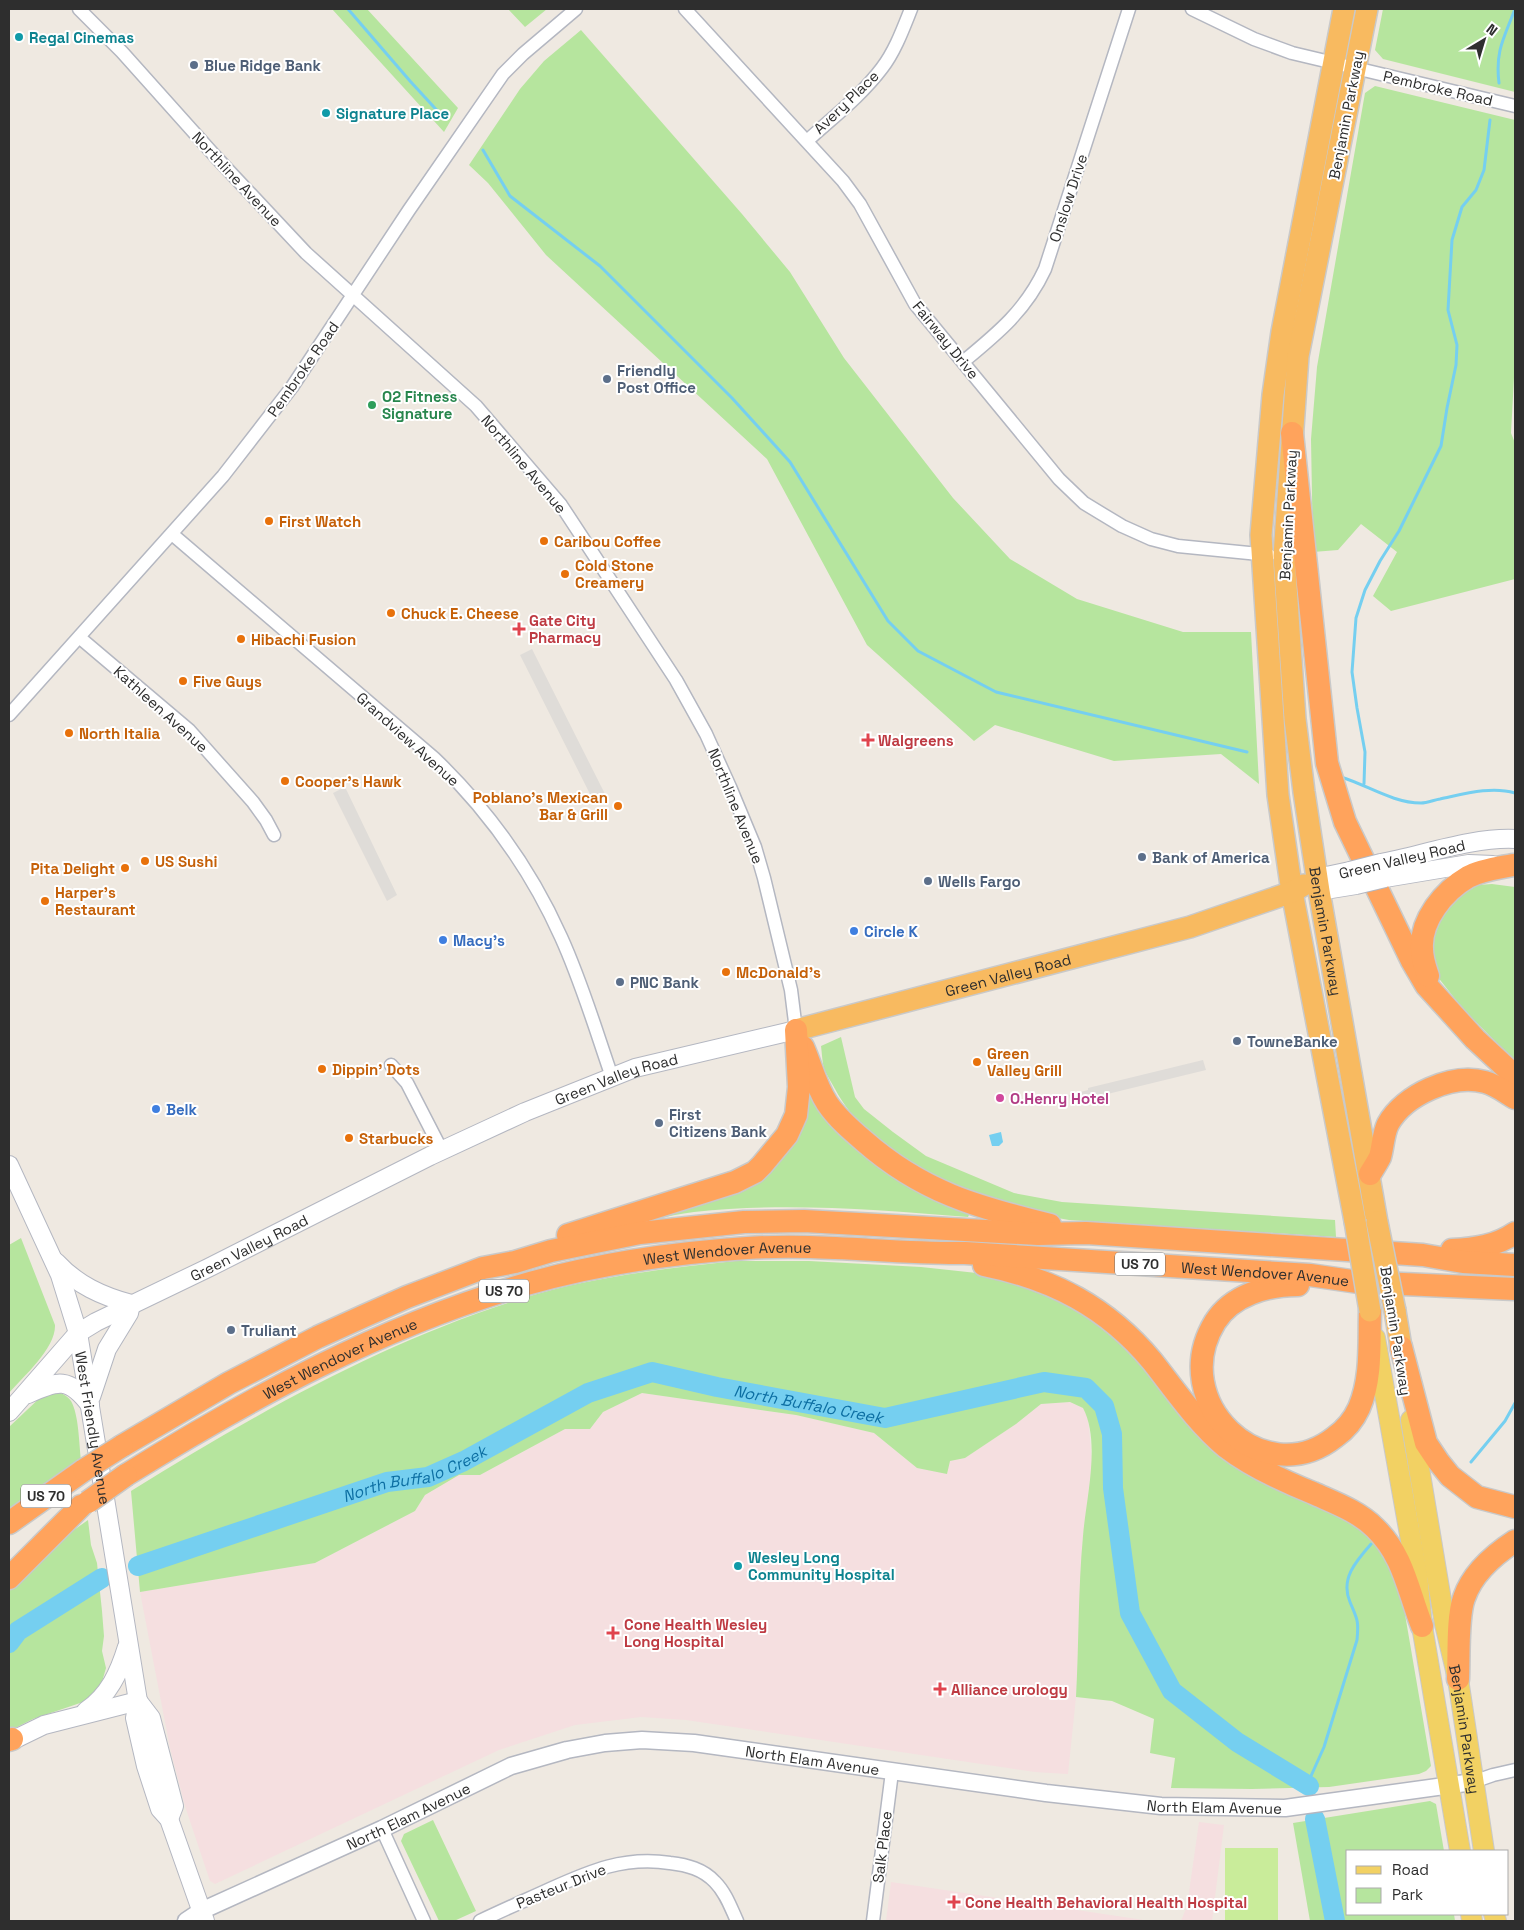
<svg xmlns="http://www.w3.org/2000/svg" width="1524" height="1930" font-family="'Space Grotesk',sans-serif">
	<rect width="100%" height="100%" fill="#efe9e1"/>
	<path fill="#f5dfe0" d="M642,1393L796,1415L874,1433L917,1468L947,1473L949,1461L965,1458L1016,1424L1041,1404L1070,1402L1083,1408L1088,1418L1092,1463L1083,1537L1076,1697L1068,1774L1035,1772L686,1720L641,1717L575,1725L499,1750L215,1884L210,1881L185,1806L170,1748L140,1592L315,1563L415,1511L425,1495L459,1475H480L565,1429H590L603,1412Z
		M1199,1822L1224,1825L1212,1921H1181L1187,1906Z
		M891,1882L1150,1921H886Z"/>
	<path fill="#b6e59e" d="M332,9H367L458,108L444,132Z
		M508,9H547L525,27Z
		M1383,9H1515V92L1383,59L1375,50Z
		M581,30L742,214L790,272L844,358L953,498L1010,559L1077,599L1183,632H1251L1259,784L1221,754L1114,761L995,725L974,741L867,645L767,459L546,255L488,183L469,165L520,89L544,61Z
		M1375,86L1515,120V359L1511,433L1515,443V579L1391,611L1373,596L1397,552L1361,524L1338,550L1313,552L1311,439L1317,367L1365,93Z
		M1492,884L1515,887V1061L1463,1009L1437,976L1432,958L1435,935L1444,912L1463,894L1478,885Z
		M841,1037L855,1097L864,1109L893,1132L926,1156L1014,1193L1062,1202L1335,1220L1336,1237L1069,1220C987,1207 876,1166 835,1089C831,1082 827,1075 824,1069C822,1061 822,1053 821,1046Z
		M807,1088L970,1213L968,1217C877,1210 786,1202 694,1212C667,1215 639,1224 613,1230L751,1183Z
		M21,1238L55,1325C56,1348 24,1376 9,1393V1245Z
		M735,1261H809L921,1267L986,1274L1069,1302L1116,1335L1159,1382L1380,1543L1401,1591L1431,1766L1426,1771L1419,1774L1329,1787L1252,1789L1171,1788L1175,1758L1150,1753L1154,1719L1112,1701L1076,1697C1079,1644 1078,1589 1083,1536C1086,1498 1101,1442 1083,1408L1070,1402L1041,1404L1016,1424L965,1458L950,1461L947,1474L917,1468L874,1433L796,1415L642,1393L603,1412L590,1429H565L480,1475H459L425,1495L415,1511L315,1563L140,1592L131,1491C258,1412 393,1336 537,1294C600,1276 670,1268 735,1261Z
		M54,1390C61,1393 67,1395 71,1401C79,1415 79,1444 81,1460L9,1510V1427L45,1393Z
		M88,1520L91,1545L97,1563L102,1611L104,1636L102,1651L106,1668L100,1689L86,1701L33,1719L9,1731V1588L50,1547Z
		M1430,1801L1436,1804L1444,1851H1348V1914H1454L1455,1921H1310L1293,1823Z
		M433,1820L476,1911L454,1921H439L401,1841L404,1834Z"/>
	<path fill="#c9ec9a" d="M1225,1848H1278V1921H1225Z"/>
	<path fill="#dfdcd8" d="M532,649L605,794L593,800L520,655Z
		M345,787L397,895L387,901L333,793Z
		M1203,1060L1206,1070L1091,1098L1089,1096L1070,1100L1069,1095L1088,1090V1088Z"/>
	<path fill="#75cff0" d="M1001,1132L1003,1142L999,1146H992L989,1135Z"/>
	<g fill="none" stroke-linecap="round" stroke-linejoin="round">
		<path stroke="#75cff0" stroke-width="3" d="M348,9L410,81L443,117
			M1499,83C1495,51 1504,38 1515,9
			M483,150L510,196L600,266L732,398L790,462L888,621L918,651L996,692L1247,752
			M1341,777C1367,785 1393,803 1421,803C1427,803 1434,800 1440,799C1464,794 1491,786 1515,793
			M1364,784L1365,752L1357,708L1352,672L1356,618L1365,590L1380,561L1399,531L1441,446L1447,408L1456,365L1457,345L1448,310L1452,240L1462,207L1476,190L1484,170L1490,120
			M1471,1462L1505,1421L1515,1403
			M1309,1786L1311,1776L1324,1747L1357,1640C1359,1620 1357,1619 1350,1602C1340,1579 1356,1561 1371,1544"/>
		<g stroke="#75cff0" stroke-width="20">
			<path id="s1" d="M138,1566L387,1482L428,1477L464,1461L588,1393L652,1372L717,1387L885,1418L1044,1382L1086,1388L1104,1406L1112,1434L1113,1488L1130,1613L1172,1691L1237,1742L1309,1786"/>
			<path d="M9,1643L18,1631L102,1578"/>
			<path d="M1315,1819L1335,1921"/>
		</g>
		<defs>
			<path id="minor" d="M79,9L122,52L215,156L306,253L476,406L561,505L676,680L706,734L730,787L755,847L764,878L791,990L796,1030
				M685,9L843,181L860,204L915,304L1059,479L1084,503L1122,526L1151,539L1178,546L1269,555
				M1192,9L1254,39L1292,53L1515,106
				M807,141C832,118 861,96 882,68C895,51 903,29 911,9
				M964,361C998,333 1026,310 1045,269L1129,9
				M172,534L434,758C487,809 531,870 561,937C582,983 596,1031 612,1077
				M79,637L189,730L253,802L266,820L274,835
				M9,715L223,476L292,387L409,210L503,74L523,54L576,9
				M391,1065L407,1083L442,1151
				M1473,1782L1493,1775L1515,1770
				M382,1829L424,1921
				M480,1921C503,1910 526,1900 550,1889C590,1871 624,1856 670,1863C687,1865 703,1869 715,1882C726,1893 731,1908 737,1921
				M873,1921L892,1772"/>
			<g id="tertiary">
				<path id="s2" d="M186,1921L201,1911L382,1829L511,1766L567,1750L605,1743L642,1740L694,1743L1046,1793L1161,1806L1285,1808L1473,1782"/>
			</g>
			<g id="secondary">
				<path d="M1381,863C1423,855 1473,837 1515,839"/>
				<path d="M1317,878L1350,871"/>
				<path d="M1385,878L1469,864L1493,865"/>
				<path d="M1319,891L1356,885"/>
				<path id="s3" d="M9,1165L60,1275L78,1333L138,1701L135,1718L146,1766L160,1809L169,1819L205,1921"/>
				<path d="M56,1262C77,1285 102,1296 131,1304"/>
				<path d="M28,1394C58,1380 69,1377 90,1405"/>
				<path d="M91,1397L107,1349L129,1313L131,1304"/>
				<path id="s4" d="M9,1412L78,1333L96,1322L208,1268L430,1156L525,1112L635,1068L796,1030"/>
				<path d="M138,1701L151,1718L174,1806L169,1819"/>
				<path d="M86,1711C109,1695 119,1673 127,1647"/>
				<path d="M9,1742L44,1725L138,1701"/>
			</g>
			<g id="primary">
				<path d="M1375,1338L1417,1574L1422,1626L1460,1851"/>
				<path id="s5" d="M1411,1420L1445,1624L1458,1679L1484,1851"/>
				<path d="M1471,1914L1472,1921"/>
				<path d="M1494,1914L1496,1921"/>
			</g>
			<g id="trunk">
				<path d="M1344,9L1282,332L1273,395L1261,535L1278,795L1292,892L1355,1221"/>
				<path id="s6" d="M1367,9L1298,356L1284,556L1295,719L1304,792L1319,891L1377,1222"/>
				<path id="s7" d="M796,1030L1190,927L1292,892L1304,885"/>
				<path d="M1395,1311L1401,1347"/>
			</g>
			<g id="motorway">
				<path d="M1292,433L1327,763L1345,822L1412,961L1426,985L1475,1039L1515,1076"/>
				<path d="M1428,976C1425,967 1422,959 1422,949C1420,920 1444,891 1468,877C1481,870 1498,868 1513,865"/>
				<path d="M803,1047C811,1065 816,1086 827,1103C837,1118 851,1130 864,1141C922,1192 977,1207 1050,1225"/>
				<path d="M1370,1174C1373,1169 1377,1163 1380,1157C1383,1147 1383,1134 1388,1124C1404,1095 1452,1073 1485,1082C1496,1085 1505,1092 1515,1098"/>
				<path d="M568,1235L735,1182L755,1172L762,1165L787,1135L796,1115L799,1087L796,1030"/>
				<path d="M1452,1250C1475,1249 1496,1246 1515,1233"/>
				<path d="M984,1265C1053,1279 1107,1307 1152,1361C1175,1390 1197,1423 1226,1447C1252,1467 1283,1481 1313,1493C1335,1503 1358,1511 1375,1528C1404,1556 1408,1591 1422,1626"/>
				<path d="M1298,1285C1267,1285 1232,1295 1215,1322C1166,1402 1263,1494 1335,1437C1345,1430 1354,1419 1359,1408C1372,1378 1369,1343 1370,1311"/>
				<path d="M1401,1347L1426,1443L1438,1461L1450,1476L1477,1497L1515,1507"/>
				<path d="M122,1446L229,1383L318,1337L362,1317L407,1297L483,1268L515,1262L551,1251L640,1233L744,1222L804,1221L1038,1234L1086,1233L1423,1255L1463,1262L1515,1265"/>
				<path id="s8" d="M126,1475C250,1398 382,1326 523,1285C596,1264 671,1253 747,1248C820,1243 892,1254 965,1253L1310,1275L1358,1282L1515,1289"/>
				<path d="M9,1523L84,1470"/>
				<path d="M9,1578L81,1506"/>
				<path d="M1458,1679C1459,1657 1457,1617 1464,1598C1472,1574 1495,1554 1515,1541"/>
				<path d="M9,1740L12,1739"/>
			</g>
		</defs>
		<use href="#minor" stroke="#b4b7c1" stroke-width="15"/>
		<use href="#tertiary" stroke="#b4b7c1" stroke-width="19"/>
		<use href="#secondary" stroke="#b4b7c1" stroke-width="20"/>
		<use href="#primary" stroke="#c9c9c9" stroke-width="22"/>
		<use href="#trunk" stroke="#c9c9c9" stroke-width="24"/>
		<use href="#motorway" stroke="#c9c9c9" stroke-width="25"/>
		<use href="#minor" stroke="#fff" stroke-width="12"/>
		<use href="#tertiary" stroke="#fff" stroke-width="16"/>
		<use href="#secondary" stroke="#fff" stroke-width="18"/>
		<use href="#primary" stroke="#f2d163" stroke-width="20"/>
		<use href="#trunk" stroke="#f8ba60" stroke-width="21"/>
		<use href="#motorway" stroke="#ffa35c" stroke-width="22"/>
		<defs>
			<path id="secondary-bridge" d="M1350,871L1381,863
				M1356,885L1385,878"/>
			<path id="trunk-bridge" d="M1355,1221L1370,1311
				M1377,1222L1395,1311"/>
			<path id="motorway-bridge" d="M84,1470L122,1446
				M88,1502L126,1475"/>
		</defs>
		<use href="#secondary-bridge" stroke="#b4b7c1" stroke-width="20" stroke-linecap="butt"/>
		<use href="#trunk-bridge" stroke="#c9c9c9" stroke-width="24" stroke-linecap="butt"/>
		<use href="#motorway-bridge" stroke="#c9c9c9" stroke-width="25" stroke-linecap="butt"/>
		<use href="#secondary-bridge" stroke="#fff" stroke-width="18"/>
		<use href="#trunk-bridge" stroke="#f8ba60" stroke-width="21"/>
		<use href="#motorway-bridge" stroke="#ffa35c" stroke-width="22"/>
	</g>
	<g fill="#0f9aa8" stroke="#fff" stroke-width="2">
		<circle cx="19" cy="37" r="5"/>
		<circle cx="326" cy="113" r="5"/>
		<circle cx="738" cy="1566" r="5"/>
	</g>
	<g fill="#5c6f8a" stroke="#fff" stroke-width="2">
		<circle cx="194" cy="65" r="5"/>
		<circle cx="607" cy="379" r="5"/>
		<circle cx="1142" cy="857" r="5"/>
		<circle cx="928" cy="881" r="5"/>
		<circle cx="620" cy="982" r="5"/>
		<circle cx="1237" cy="1041" r="5"/>
		<circle cx="659" cy="1123" r="5"/>
		<circle cx="231" cy="1330" r="5"/>
	</g>
	<circle fill="#2e9e5b" stroke="#fff" stroke-width="2" cx="372" cy="405" r="5"/>
	<g fill="#e8710a" stroke="#fff" stroke-width="2">
		<circle cx="269" cy="521" r="5"/>
		<circle cx="544" cy="541" r="5"/>
		<circle cx="565" cy="574" r="5"/>
		<circle cx="391" cy="613" r="5"/>
		<circle cx="241" cy="639" r="5"/>
		<circle cx="183" cy="681" r="5"/>
		<circle cx="69" cy="733" r="5"/>
		<circle cx="285" cy="781" r="5"/>
		<circle cx="618" cy="806" r="5"/>
		<circle cx="145" cy="861" r="5"/>
		<circle cx="125" cy="868" r="5"/>
		<circle cx="45" cy="901" r="5"/>
		<circle cx="726" cy="972" r="5"/>
		<circle cx="977" cy="1062" r="5"/>
		<circle cx="322" cy="1069" r="5"/>
		<circle cx="349" cy="1138" r="5"/>
	</g>
	<g fill="#e0444e" stroke="#fff" stroke-width="2">
		<path d="M516.5 621.5h5v5h5v5h-5v5h-5v-5h-5v-5h5z"/>
		<path d="M865.5 732.5h5v5h5v5h-5v5h-5v-5h-5v-5h5z"/>
		<path d="M610.5 1625.5h5v5h5v5h-5v5h-5v-5h-5v-5h5z"/>
		<path d="M937.5 1681.5h5v5h5v5h-5v5h-5v-5h-5v-5h5z"/>
		<path d="M951.5 1894.5h5v5h5v5h-5v5h-5v-5h-5v-5h5z"/>
	</g>
	<g fill="#3f7fe0" stroke="#fff" stroke-width="2">
		<circle cx="854" cy="931" r="5"/>
		<circle cx="443" cy="940" r="5"/>
		<circle cx="156" cy="1109" r="5"/>
	</g>
	<circle fill="#d1479c" stroke="#fff" stroke-width="2" cx="1000" cy="1098" r="5"/>
	<g text-anchor="middle" dominant-baseline="central" stroke-width="4" stroke-linejoin="round" paint-order="stroke">
		<g fill="#fff" stroke="#6d6d6d" stroke-width="1">
			<rect x="1115" y="1252.5" width="50" height="23" rx="4"/>
			<rect x="479" y="1279.5" width="50" height="23" rx="4"/>
			<rect x="21" y="1484.5" width="50" height="23" rx="4"/>
		</g>
		<g font-size="14" font-weight="bold" fill="#2e2e2e">
			<text x="1140" y="1264">US 70</text>
			<text x="504" y="1291">US 70</text>
			<text x="46" y="1496">US 70</text>
		</g>
		<g font-size="15" font-weight="bold" fill="#0d838f" stroke="#fff" text-anchor="start">
			<text x="29" y="37">Regal Cinemas</text>
			<text x="336" y="113">Signature Place</text>
			<text x="748" y="1557">Wesley Long<tspan x="748" dy="17">Community Hospital</tspan></text>
		</g>
		<g font-size="15" font-weight="bold" fill="#4e5e75" stroke="#fff" text-anchor="start">
			<text x="204" y="65">Blue Ridge Bank</text>
			<text x="617" y="370">Friendly<tspan x="617" dy="17">Post Office</tspan></text>
			<text x="1152" y="857">Bank of America</text>
			<text x="938" y="881">Wells Fargo</text>
			<text x="630" y="982">PNC Bank</text>
			<text x="1247" y="1041">TowneBanke</text>
			<text x="669" y="1114">First<tspan x="669" dy="17">Citizens Bank</tspan></text>
			<text x="241" y="1330">Truliant</text>
		</g>
		<g font-size="15" fill="#2e2e2e" stroke="#fff">
			<text transform="translate(1438 88) rotate(13)">Pembroke Road</text>
			<text transform="translate(846 102) rotate(-44)">Avery Place</text>
			<text transform="translate(1346 115) rotate(-79)">Benjamin Parkway</text>
			<text transform="translate(237 179) rotate(47)">Northline Avenue</text>
			<text transform="translate(1068 198) rotate(-72)">Onslow Drive</text>
			<text transform="translate(946 340) rotate(51)">Fairway Drive</text>
			<text transform="translate(303 369) rotate(-55)">Pembroke Road</text>
			<text transform="translate(524 464) rotate(50)">Northline Avenue</text>
			<text transform="translate(1288 515) rotate(-87)">Benjamin Parkway</text>
			<text transform="translate(161 709) rotate(42)">Kathleen Avenue</text>
			<text transform="translate(408 739) rotate(42)">Grandview Avenue</text>
			<text transform="translate(736 806) rotate(68)">Northline Avenue</text>
			<text transform="translate(1402 859) rotate(-13)">Green Valley Road</text>
			<text stroke="none"><textPath href="#s6" startOffset="932">Benjamin Parkway</textPath></text>
			<text stroke="none"><textPath href="#s7" startOffset="219">Green Valley Road</textPath></text>
			<text stroke="none"><textPath href="#s4" startOffset="701">Green Valley Road</textPath></text>
			<text stroke="none"><textPath href="#s4" startOffset="296">Green Valley Road</textPath></text>
			<text stroke="none"><textPath href="#s8" startOffset="649">West Wendover Avenue</textPath></text>
			<text stroke="none"><textPath href="#s8" startOffset="1188">West Wendover Avenue</textPath></text>
			<text transform="translate(1396 1331) rotate(81)">Benjamin Parkway</text>
			<text stroke="none"><textPath href="#s8" startOffset="244">West Wendover Avenue</textPath></text>
			<text stroke="none"><textPath href="#s3" startOffset="278">West Friendly Avenue</textPath></text>
			<text stroke="none"><textPath href="#s5" startOffset="314">Benjamin Parkway</textPath></text>
			<text stroke="none"><textPath href="#s2" startOffset="666">North Elam Avenue</textPath></text>
			<text stroke="none"><textPath href="#s2" startOffset="1071">North Elam Avenue</textPath></text>
			<text stroke="none"><textPath href="#s2" startOffset="246">North Elam Avenue</textPath></text>
			<text transform="translate(882 1847) rotate(-83)">Salk Place</text>
			<text transform="translate(561 1886) rotate(-22)">Pasteur Drive</text>
		</g>
		<g font-size="15" font-weight="bold" fill="#27864d" stroke="#fff" text-anchor="start">
			<text x="382" y="396">O2 Fitness<tspan x="382" dy="17">Signature</tspan></text>
		</g>
		<g font-size="15" font-weight="bold" fill="#c56008" stroke="#fff" text-anchor="start">
			<text x="279" y="521">First Watch</text>
			<text x="554" y="541">Caribou Coffee</text>
			<text x="575" y="565">Cold Stone<tspan x="575" dy="17">Creamery</tspan></text>
			<text x="401" y="613">Chuck E. Cheese</text>
			<text x="251" y="639">Hibachi Fusion</text>
			<text x="193" y="681">Five Guys</text>
			<text x="79" y="733">North Italia</text>
			<text x="295" y="781">Cooper's Hawk</text>
			<text x="608" y="797" text-anchor="end">Poblano's Mexican<tspan x="608" dy="17">Bar &amp; Grill</tspan></text>
			<text x="155" y="861">US Sushi</text>
			<text x="115" y="868" text-anchor="end">Pita Delight</text>
			<text x="55" y="892">Harper's<tspan x="55" dy="17">Restaurant</tspan></text>
			<text x="736" y="972">McDonald's</text>
			<text x="987" y="1053">Green<tspan x="987" dy="17">Valley Grill</tspan></text>
			<text x="332" y="1069">Dippin' Dots</text>
			<text x="359" y="1138">Starbucks</text>
		</g>
		<g font-size="15" font-weight="bold" fill="#be3a42" stroke="#fff" text-anchor="start">
			<text x="529" y="620">Gate City<tspan x="529" dy="17">Pharmacy</tspan></text>
			<text x="878" y="740">Walgreens</text>
			<text x="624" y="1624">Cone Health Wesley<tspan x="624" dy="17">Long Hospital</tspan></text>
			<text x="951" y="1689">Alliance urology</text>
			<text x="965" y="1902">Cone Health Behavioral Health Hospital</text>
		</g>
		<g font-size="15" font-weight="bold" fill="#366cbe" stroke="#fff" text-anchor="start">
			<text x="864" y="931">Circle K</text>
			<text x="453" y="940">Macy's</text>
			<text x="166" y="1109">Belk</text>
		</g>
		<g font-size="15" font-weight="bold" fill="#b23c85" stroke="#fff" text-anchor="start">
			<text x="1010" y="1098">O.Henry Hotel</text>
		</g>
		<g font-size="16" font-style="italic" fill="#0d6fa3" stroke="#fff">
			<text stroke="none"><textPath href="#s1" startOffset="712">North Buffalo Creek</textPath></text>
			<text stroke="none"><textPath href="#s1" startOffset="292">North Buffalo Creek</textPath></text>
		</g>
	</g>
	<rect width="1524" height="1930" fill="none" stroke="#2e2e2e" stroke-width="20"/>
	<rect x="1346" y="1850" width="162" height="65" fill="#ffffff" stroke="#ababab"/>
	<rect x="1356" y="1866" width="25" height="8" fill="#f2d163" stroke="#ababab"/>
	<text x="1392" y="1875" font-size="15" fill="#2e2e2e">Road</text>
	<rect x="1356" y="1888" width="25" height="15" fill="#b6e59e" stroke="#ababab"/>
	<text x="1392" y="1900" font-size="15" fill="#2e2e2e">Park</text>
	<g transform="translate(1484 40) rotate(38)" stroke="#ffffff" stroke-width="4" paint-order="stroke">
	<path d="M0-4L9 19L0 12L-9 19Z" fill="#2e2e2e"/>
	<text y="-8" font-size="14" font-weight="bold" text-anchor="middle" fill="#2e2e2e">N</text>
	</g>
</svg>
